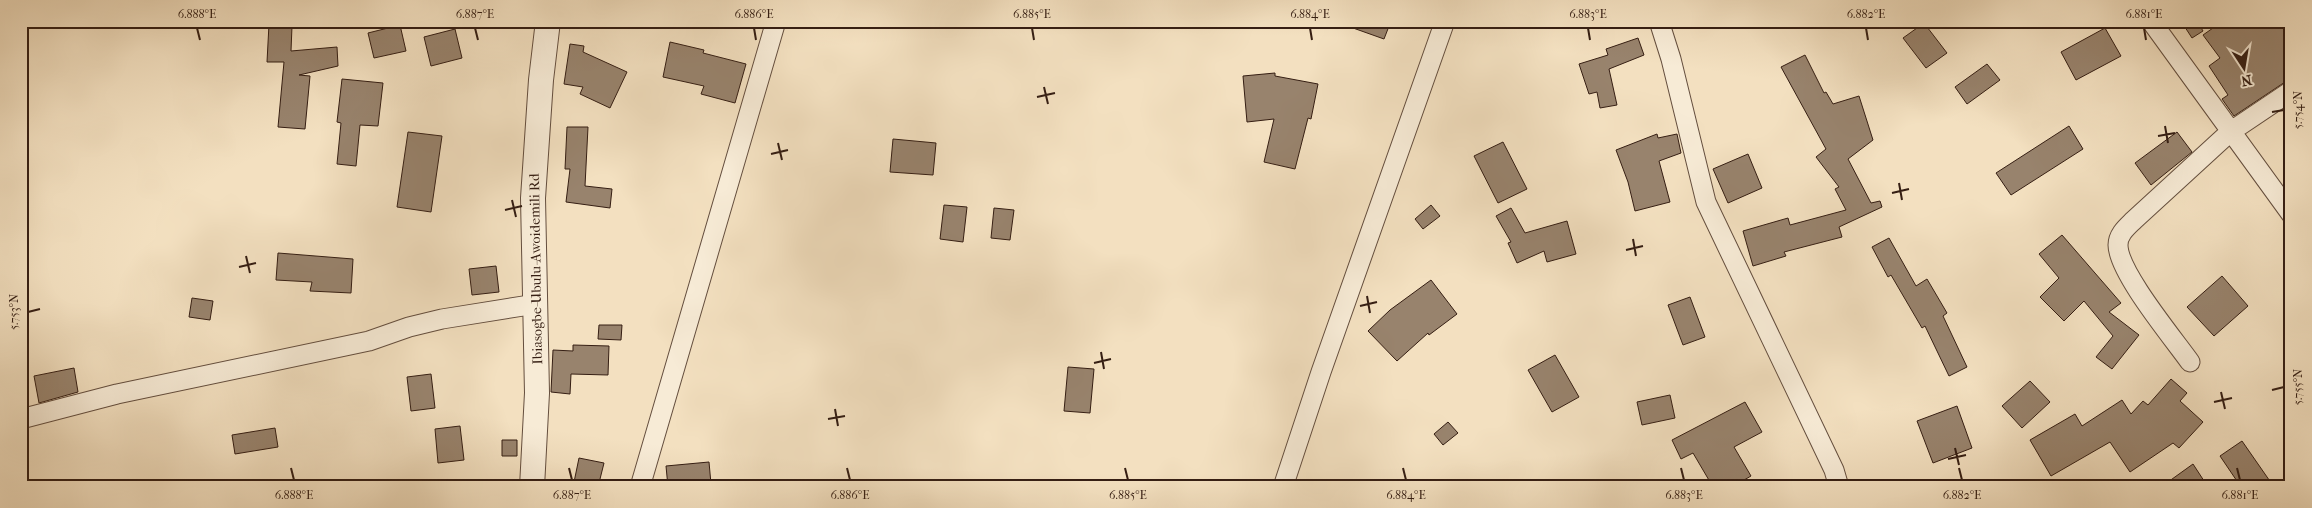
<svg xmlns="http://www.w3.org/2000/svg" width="2312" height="508" font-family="'IM FELL French Canon',serif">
	<rect width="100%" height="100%" fill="#f3e0c0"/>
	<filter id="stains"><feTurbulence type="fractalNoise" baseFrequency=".004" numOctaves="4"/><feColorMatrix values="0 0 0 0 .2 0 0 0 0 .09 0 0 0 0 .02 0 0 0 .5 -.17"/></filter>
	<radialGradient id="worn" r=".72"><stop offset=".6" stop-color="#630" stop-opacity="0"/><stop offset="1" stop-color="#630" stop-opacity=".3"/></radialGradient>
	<path fill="#98836d" stroke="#351e13" d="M1339,21H1391L1384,39L1339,23Z
		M2181,21H2197L2203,31L2192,38Z
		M2223,21H2291V80L2285,82L2234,116L2222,99L2228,95L2209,66L2220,58L2203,35Z
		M1924,23L1947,53L1926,68L1903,38Z
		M269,24L292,26L291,51L337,47L338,66L299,75L310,76L305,129L278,127L284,62H267Z
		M400,25L406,51L374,58L368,33Z
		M2105,28L2121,56L2076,80L2061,52Z
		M455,29L462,58L431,66L424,37Z
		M1638,38L1644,55L1609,69L1617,105L1600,108L1597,92L1589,94L1579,64L1608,55L1606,49Z
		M670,42L704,50L703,53L746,64L735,103L701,94L704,86L663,77Z
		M570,44L584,46L583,52L627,72L610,108L580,94L583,87L564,84Z
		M1805,55L1824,93L1826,92L1833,104L1859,96L1873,140L1848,159L1871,203L1880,201L1882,207L1839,227L1842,237L1784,252L1786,256L1753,266L1743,231L1788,218L1790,225L1846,210L1835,189L1839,187L1816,157L1826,149L1781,67Z
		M1987,64L2000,80L1967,104L1955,87Z
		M1275,73V76L1318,84L1311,119L1308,118L1295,169L1264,162L1274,119L1247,122L1243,76Z
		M342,79L383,83L378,126L360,125L356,166L337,164L341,123L337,122Z
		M2069,126L2083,149L2011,195L1996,173Z
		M567,127H588L585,186L612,189L610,208L566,202L570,169H565Z
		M408,132L442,136L431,212L397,207Z
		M2177,132L2192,152L2151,185L2135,163Z
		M1657,134L1658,138L1677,134L1681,153L1659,161L1670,202L1635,211L1628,182L1616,150Z
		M893,139L936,143L933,175L890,172Z
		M1503,142L1527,189L1498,203L1474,156Z
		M1748,154L1762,188L1728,203L1713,169Z
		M944,205L967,207L963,242L940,239Z
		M1431,205L1440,216L1423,229L1415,219Z
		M994,208L1014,210L1010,240L991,238Z
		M1511,208L1525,233L1567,221L1576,254L1547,262L1544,251L1517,263L1508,243L1511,242L1496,216Z
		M2062,235L2121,303L2109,312L2139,335L2112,369L2096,357L2113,336L2084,301L2064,321L2040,297L2059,278L2039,254Z
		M1889,238L1916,286L1927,279L1947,313L1943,316L1967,367L1949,376L1925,326L1922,328L1891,275L1888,277L1872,247Z
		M278,253L353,259L351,293L310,291L312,282L276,280Z
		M496,266L499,292L472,295L469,269Z
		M2222,276L2248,306L2214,336L2187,307Z
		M1431,280L1457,314L1429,335L1428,333L1397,361L1368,331L1390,310Z
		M1690,297L1705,337L1683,345L1668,305Z
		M192,298L213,301L210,320L189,317Z
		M599,325H622L621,340L598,339Z
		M573,345L609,346L608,375L571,374L570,394L551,392L553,350L573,351Z
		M1555,355L1579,397L1552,412L1528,370Z
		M1068,367L1094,369L1090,413L1064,411Z
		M74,368L78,392L39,403L34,376Z
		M431,374L435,408L411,411L407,377Z
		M2171,379L2187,393L2180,401L2203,422L2179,448L2173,443L2130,472L2110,442L2051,476L2030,440L2075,414L2082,426L2122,400L2131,414L2143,401L2148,405Z
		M2030,381L2050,402L2022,428L2002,406Z
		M1670,395L1675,418L1642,425L1637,402Z
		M1745,402L1762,432L1734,447L1751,476L1732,487H1713L1693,453L1681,459L1672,440Z
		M1957,406L1972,448L1933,463L1917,421Z
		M1448,422L1458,433L1443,445L1434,434Z
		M460,426L464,460L438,463L435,429Z
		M275,428L278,447L235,454L232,435Z
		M502,440H517V456H502Z
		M2242,441L2274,487H2241L2220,456Z
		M579,458L604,463L598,487H573Z
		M709,462L711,484L668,487L666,466Z
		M2193,464L2208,487H2161Z"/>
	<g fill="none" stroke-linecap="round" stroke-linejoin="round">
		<defs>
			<path id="minor" d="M1659,21L1671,59L1706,202L1834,470L1839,487
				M2151,21L2291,214
				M2190,362C2173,338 2118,272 2118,245C2118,234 2127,227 2134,220L2230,132L2291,91
				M21,419L117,394L369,341L409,327L442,319L536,304
				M640,487L776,21
				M1283,487L1321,372L1445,21"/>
			<path id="tertiary" d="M532,487L537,393L533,198L541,80L548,21"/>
		</defs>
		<use href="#minor" stroke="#644e3e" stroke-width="21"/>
		<use href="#tertiary" stroke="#644e3e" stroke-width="26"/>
		<use href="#minor" stroke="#f7ebd6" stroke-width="19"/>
		<use href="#tertiary" stroke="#f7ebd6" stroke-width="24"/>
	</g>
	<path fill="none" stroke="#351e13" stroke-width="2" d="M197,28L200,40M475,28L478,40M754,28L756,40M1032,28L1034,40M1310,28L1312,40M1588,28L1590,40M1866,28L1868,40M2144,28L2146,40M1044,87L1048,104M1037,97L1055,93M2272,112L2284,110M2165,126L2168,143M2158,136L2175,133M778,143L782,160M771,154L788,150M1899,183L1902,200M1892,193L1909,189M512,200L516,217M505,210L522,206M1633,239L1636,256M1626,250L1643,246M246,256L250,273M239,267L256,263M1367,296L1370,313M1360,306L1377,302M28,312L40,309M1101,352L1104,369M1094,363L1111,359M2272,390L2284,387M2221,392L2225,409M2214,402L2232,398M835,409L838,426M828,419L845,416M1955,448L1959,465M1948,459L1966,455M291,468L294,480M569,468L572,480M847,468L850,480M1125,468L1128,480M1403,468L1406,480M1681,468L1684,480M1959,468L1962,480M2237,468L2240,480"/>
	<g text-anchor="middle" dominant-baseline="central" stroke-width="5" stroke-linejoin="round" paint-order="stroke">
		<g font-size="14" fill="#351e13" stroke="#f7ebd6">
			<text transform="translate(536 269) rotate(-91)">Ibiasogbe-Ubulu-Awoidemili Rd</text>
		</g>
	</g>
	<rect width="2312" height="508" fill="none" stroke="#f3e0c0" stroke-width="55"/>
	<g transform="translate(2244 68) rotate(168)" stroke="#f7ebd6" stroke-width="4" paint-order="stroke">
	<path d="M0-4L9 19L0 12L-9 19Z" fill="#351e13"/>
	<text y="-8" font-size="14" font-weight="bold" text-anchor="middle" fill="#351e13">N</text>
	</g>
	<rect x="28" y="28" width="2256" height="452" fill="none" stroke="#351e13" stroke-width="2"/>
	<g font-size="12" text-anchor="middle" fill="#351e13">
		<text x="197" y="18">6.888°E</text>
		<text x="475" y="18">6.887°E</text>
		<text x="754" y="18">6.886°E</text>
		<text x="1032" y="18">6.885°E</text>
		<text x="1310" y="18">6.884°E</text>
		<text x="1588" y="18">6.883°E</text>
		<text x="1866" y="18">6.882°E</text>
		<text x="2144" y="18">6.881°E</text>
		<text transform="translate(2298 110) rotate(-90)" y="4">5.754°N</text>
		<text transform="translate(14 312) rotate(-90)" y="4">5.753°N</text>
		<text transform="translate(2298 387) rotate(-90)" y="4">5.755°N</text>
		<text x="294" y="499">6.888°E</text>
		<text x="572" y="499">6.887°E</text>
		<text x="850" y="499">6.886°E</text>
		<text x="1128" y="499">6.885°E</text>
		<text x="1406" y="499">6.884°E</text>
		<text x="1684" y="499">6.883°E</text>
		<text x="1962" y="499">6.882°E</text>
		<text x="2240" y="499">6.881°E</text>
	</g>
	<rect width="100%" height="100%" filter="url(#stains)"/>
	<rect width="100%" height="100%" fill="url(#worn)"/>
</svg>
